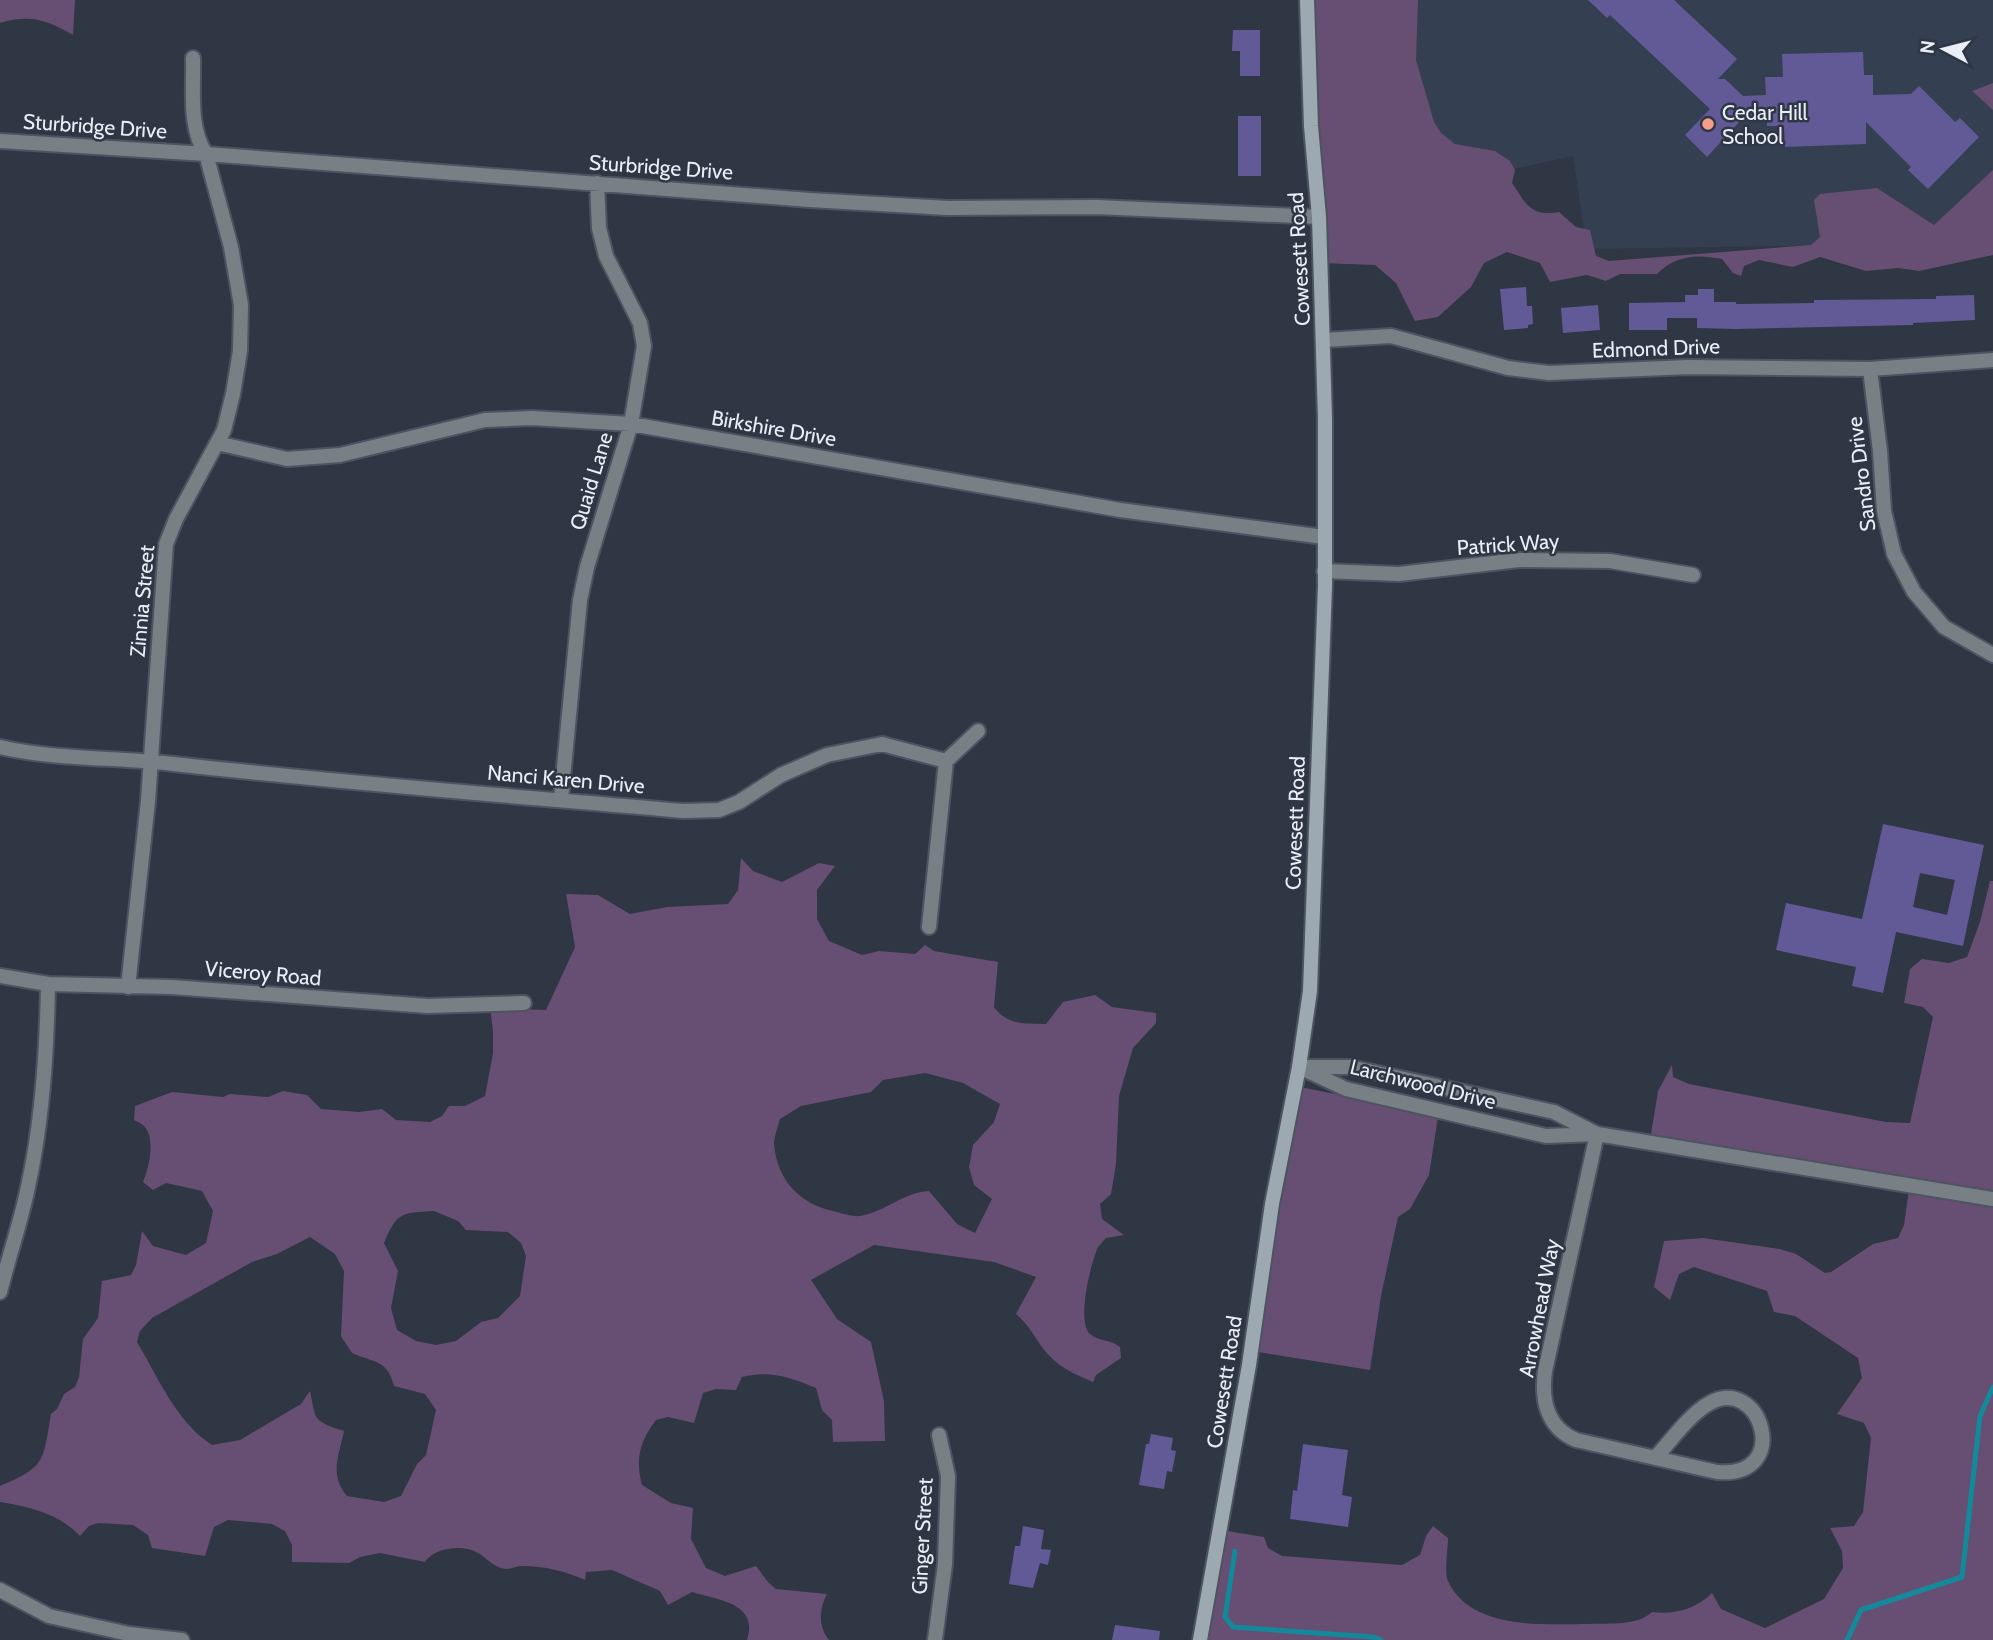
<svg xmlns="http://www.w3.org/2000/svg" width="1993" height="1640" font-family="Cabin,sans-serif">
	<rect width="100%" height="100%" fill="#2f3644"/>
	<path fill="#353f52" d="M1408,0H1993V204L1960,243L1587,249L1573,156L1450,183L1410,91Z"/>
	<path fill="#674e73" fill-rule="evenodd" d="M0,0H75L73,35C47,20 30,14 0,23Z
		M1304,0H1418L1416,60L1434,122L1441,133L1455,144L1495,151L1510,161L1515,170L1512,183C1526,204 1531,217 1559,212L1576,227L1590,230L1596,256L1609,261L1811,245L1820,237L1814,200L1820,194L1877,188L1934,225L1993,170V255L1919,271L1898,268L1866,271L1820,257L1793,267L1759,260L1744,266L1741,276L1733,273L1722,259C1696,254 1676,255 1657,274H1620L1606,281L1587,275L1550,282L1540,263L1507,252L1484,263L1471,287L1438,317L1415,321L1396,283L1375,265L1320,263Z
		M1993,83V110L1972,91Z
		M741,858L753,871L782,882L819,863L835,866L817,890V919L829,941L862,955L879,951L915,954L925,945L934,951L998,962L994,1007C1008,1026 1025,1023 1046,1024L1063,1002L1095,995L1112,1007L1156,1013V1023L1133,1048L1119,1096L1116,1164L1111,1194L1100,1204L1102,1219L1124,1235L1106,1238L1098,1247C1091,1263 1076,1321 1090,1334C1099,1342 1111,1339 1120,1347L1121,1358L1096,1375L1093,1382C1074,1374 1058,1367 1045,1351C1035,1338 1029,1325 1016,1314L1036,1277L994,1262L874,1245L811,1280L837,1319L871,1342L884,1401L885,1441L833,1442L832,1420L822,1410L816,1388C790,1377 769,1370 742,1377L736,1390L716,1389L703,1393L694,1423L668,1417L656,1420C640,1441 635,1459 642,1485L671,1503L693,1508L691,1539L706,1568L725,1576L756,1566L768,1582L776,1589L827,1594C819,1609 818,1626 829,1640H747C759,1603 718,1600 692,1592L668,1605L660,1591L612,1570L586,1572L585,1580C564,1571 545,1566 522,1566C517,1566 511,1569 506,1569C494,1568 487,1558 478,1553C464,1544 434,1547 425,1562L380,1553L360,1557L349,1563L292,1562V1545L285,1531L272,1524L228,1520L214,1527L205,1556L152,1548L148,1535L133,1525L98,1523L89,1526L80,1536C58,1513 30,1507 0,1502V1486C46,1467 43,1461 51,1414L57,1409L64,1394L75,1387L79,1377L83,1339L98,1318L102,1281L131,1275L136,1265L142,1231L153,1246L186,1255L206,1243L213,1211L202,1191L166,1183L153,1190L143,1182C149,1168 156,1139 144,1126C141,1123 137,1122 134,1120L135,1106L172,1092L223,1097L230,1094L268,1097L283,1091L307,1095L321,1109L359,1112L382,1109L396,1120L430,1122L442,1116L449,1106H465L485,1096L493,1053V1030L490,1008L546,1010L575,947L566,894L598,895L630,914L667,907L728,904L738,890ZM925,1073L963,1083L1000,1104L994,1122L973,1145L969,1167L974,1185L992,1199L975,1233L957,1224L929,1191C904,1192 885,1212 860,1216C851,1217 842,1213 833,1211C800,1204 777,1180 774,1144C774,1137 778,1126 780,1119L801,1106L871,1092L883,1080ZM434,1211L458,1221L466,1230L508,1232L521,1243L526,1256L520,1296L498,1318L481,1322L456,1341L436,1345L416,1341L397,1330L391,1308L398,1271L384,1243C397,1212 401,1213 434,1211ZM310,1237L335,1254L344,1271L341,1336L352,1353C374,1363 387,1359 394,1386L425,1394L436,1410L426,1455L417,1464L401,1496L384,1502L347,1496C329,1474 339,1456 344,1431C313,1421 316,1421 310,1391L301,1404L240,1440L212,1445C177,1423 158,1377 137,1342L140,1331L152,1318L252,1262L277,1254Z
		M1990,881H1993V1640H1198L1221,1530L1264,1537L1268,1548L1282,1556L1402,1565L1420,1555L1426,1536L1433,1526L1448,1538C1448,1548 1444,1574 1448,1581C1471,1631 1545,1624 1590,1624C1610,1623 1637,1626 1652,1612C1674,1615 1696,1609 1712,1593L1721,1609L1765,1628L1824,1599L1843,1568L1842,1551L1830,1528L1854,1526L1863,1512L1871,1438L1864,1423L1837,1414L1862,1378L1858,1358L1795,1316L1774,1312L1767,1291L1694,1267L1679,1274L1670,1300L1654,1287L1664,1241L1703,1238L1780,1249L1796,1254L1825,1273L1831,1272L1873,1244L1898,1238L1904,1225L1909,1190L1654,1138L1651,1134L1658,1091L1672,1065L1673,1077L1689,1084L1886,1122L1910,1123L1933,1017L1923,1007L1904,1003L1910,969L1922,959L1949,963L1967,957L1980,922Z
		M1295,1086L1436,1114L1438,1117L1429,1175L1410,1209L1398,1217L1381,1296L1370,1370L1252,1351Z"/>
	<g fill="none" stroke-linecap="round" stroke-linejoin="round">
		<path stroke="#138a9c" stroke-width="5" d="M1235,1551L1225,1617L1233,1627L1373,1637L1381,1640
			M1847,1640L1861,1610L1962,1577L1980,1416L1993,1387"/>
	</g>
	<path fill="#625997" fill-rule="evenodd" d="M1588,0H1674L1737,59L1718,79H1725L1743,96L1766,95L1765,77H1783L1782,54L1863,52L1864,75H1873V95L1911,94L1919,86L1955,122L1960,118L1979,137L1928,189L1908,170L1911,167L1866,122V144L1785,147L1784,126H1767V119H1742L1707,157L1685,135L1710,109L1610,15L1607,18Z
		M1233,30H1260V76H1240V51H1232Z
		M1238,116H1261V176H1238Z
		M1526,287L1527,306H1532L1533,324L1528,325V328L1504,330L1500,289Z
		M1698,289H1714V302H1736V304L1814,303V300L1936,299V296L1974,295L1975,320L1913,323V325L1736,329L1697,328V318H1667V330H1629V303L1685,302V295H1698Z
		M1598,305L1600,330L1563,333L1561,308Z
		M1883,824L1984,845L1963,946L1896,932L1883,993L1852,986L1856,967L1776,950L1786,903L1862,919ZM1920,873L1955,880L1947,915L1913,907Z
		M1151,1434L1173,1438L1171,1450L1176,1451L1172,1472L1167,1471L1164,1489L1139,1485L1146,1444H1149Z
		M1303,1444L1348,1450L1342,1495L1352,1497L1348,1527L1290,1519L1293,1490L1297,1491Z
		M1023,1526L1044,1530L1041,1549L1051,1550L1048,1565L1040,1563L1033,1588L1009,1584L1015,1546H1020Z
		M1115,1625L1160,1631L1159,1640H1112Z"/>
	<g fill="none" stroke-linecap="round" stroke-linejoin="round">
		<defs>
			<path id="minor" d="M0,141L206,154L810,200L948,208L1097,207L1319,217
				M1324,340L1391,336L1508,368L1549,373L1688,367L1870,369L1993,360
				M1870,369L1880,451L1884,511L1894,554L1914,592L1944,627L1993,655
				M217,443L287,459L340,455L485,420L532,418L631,424L1120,510L1324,537
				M1324,571L1399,574L1519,560L1610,561L1693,575
				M0,747C57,760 116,757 174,764C343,783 513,796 683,811L719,810L739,802L781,775L827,755L882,744L946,761
				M946,761L978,731
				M561,799L580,600L587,567L631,424L644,346L640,323L606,256L599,228L597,183
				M929,927L946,761
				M0,976L48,984L172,987L428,1006L524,1003
				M128,987L148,801L166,544L176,519L224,430L233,394L240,351L241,305L231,247L206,154C188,127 194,89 193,58
				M1597,1134L1545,1371C1541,1400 1547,1428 1576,1440L1717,1472C1794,1479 1761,1372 1708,1404C1688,1416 1671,1441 1655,1458
				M0,1292C9,1255 22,1219 29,1182C43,1117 47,1050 48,984
				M935,1640L945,1564L948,1476L939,1435"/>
			<path id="tertiary" d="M1299,1067L1346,1089L1546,1136L1597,1134L1993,1199
				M1304,1067H1350L1554,1112L1595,1133
				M0,1590L49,1616L129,1634L182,1640"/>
			<path id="secondary" d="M1200,1640L1249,1365L1272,1204L1299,1067L1310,991L1325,586V419L1319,217L1311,126L1307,0"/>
		</defs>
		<use href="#minor" stroke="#4d5361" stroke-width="18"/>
		<use href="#tertiary" stroke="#4d5361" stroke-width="18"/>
		<use href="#secondary" stroke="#4d5361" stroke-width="18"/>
		<use href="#minor" stroke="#788085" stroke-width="14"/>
		<use href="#tertiary" stroke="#788085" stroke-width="14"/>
		<use href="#secondary" stroke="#9da9b1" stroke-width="14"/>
	</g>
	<circle fill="#f49e8a" stroke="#2f3644" stroke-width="2.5" cx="1708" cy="124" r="7"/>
	<g text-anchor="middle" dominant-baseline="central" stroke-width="5" stroke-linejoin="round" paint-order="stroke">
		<g font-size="21" fill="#e9eef7" stroke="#2f3644" text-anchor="start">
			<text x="1722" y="112">Cedar Hill<tspan x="1722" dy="24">School</tspan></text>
		</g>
		<g font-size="21" fill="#e9eef7" stroke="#2f3644">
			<text transform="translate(95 126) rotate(4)">Sturbridge Drive</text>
			<text transform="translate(661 167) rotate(4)">Sturbridge Drive</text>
			<text transform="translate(1299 259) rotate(-93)">Cowesett Road</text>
			<text transform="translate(1656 348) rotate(-2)">Edmond Drive</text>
			<text transform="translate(774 428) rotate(10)">Birkshire Drive</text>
			<text transform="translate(1861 474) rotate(-97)">Sandro Drive</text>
			<text transform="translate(591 481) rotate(-73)">Quaid Lane</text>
			<text transform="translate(1508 544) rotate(-4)">Patrick Way</text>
			<text transform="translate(142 601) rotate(-85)">Zinnia Street</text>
			<text transform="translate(566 779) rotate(5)">Nanci Karen Drive</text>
			<text transform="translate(1295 823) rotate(-88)">Cowesett Road</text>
			<text transform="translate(263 973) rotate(5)">Viceroy Road</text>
			<text transform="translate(1423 1084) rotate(14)">Larchwood Drive</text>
			<text transform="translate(1539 1308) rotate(-79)">Arrowhead Way</text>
			<text transform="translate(1224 1382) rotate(-81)">Cowesett Road</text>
			<text transform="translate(922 1536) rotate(-87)">Ginger Street</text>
		</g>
	</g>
	<g transform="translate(1944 49) rotate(277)" stroke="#2f3644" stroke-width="5" paint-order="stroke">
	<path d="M0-5L12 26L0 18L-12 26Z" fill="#e9eef7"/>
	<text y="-10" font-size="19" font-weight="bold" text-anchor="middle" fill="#e9eef7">N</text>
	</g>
</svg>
